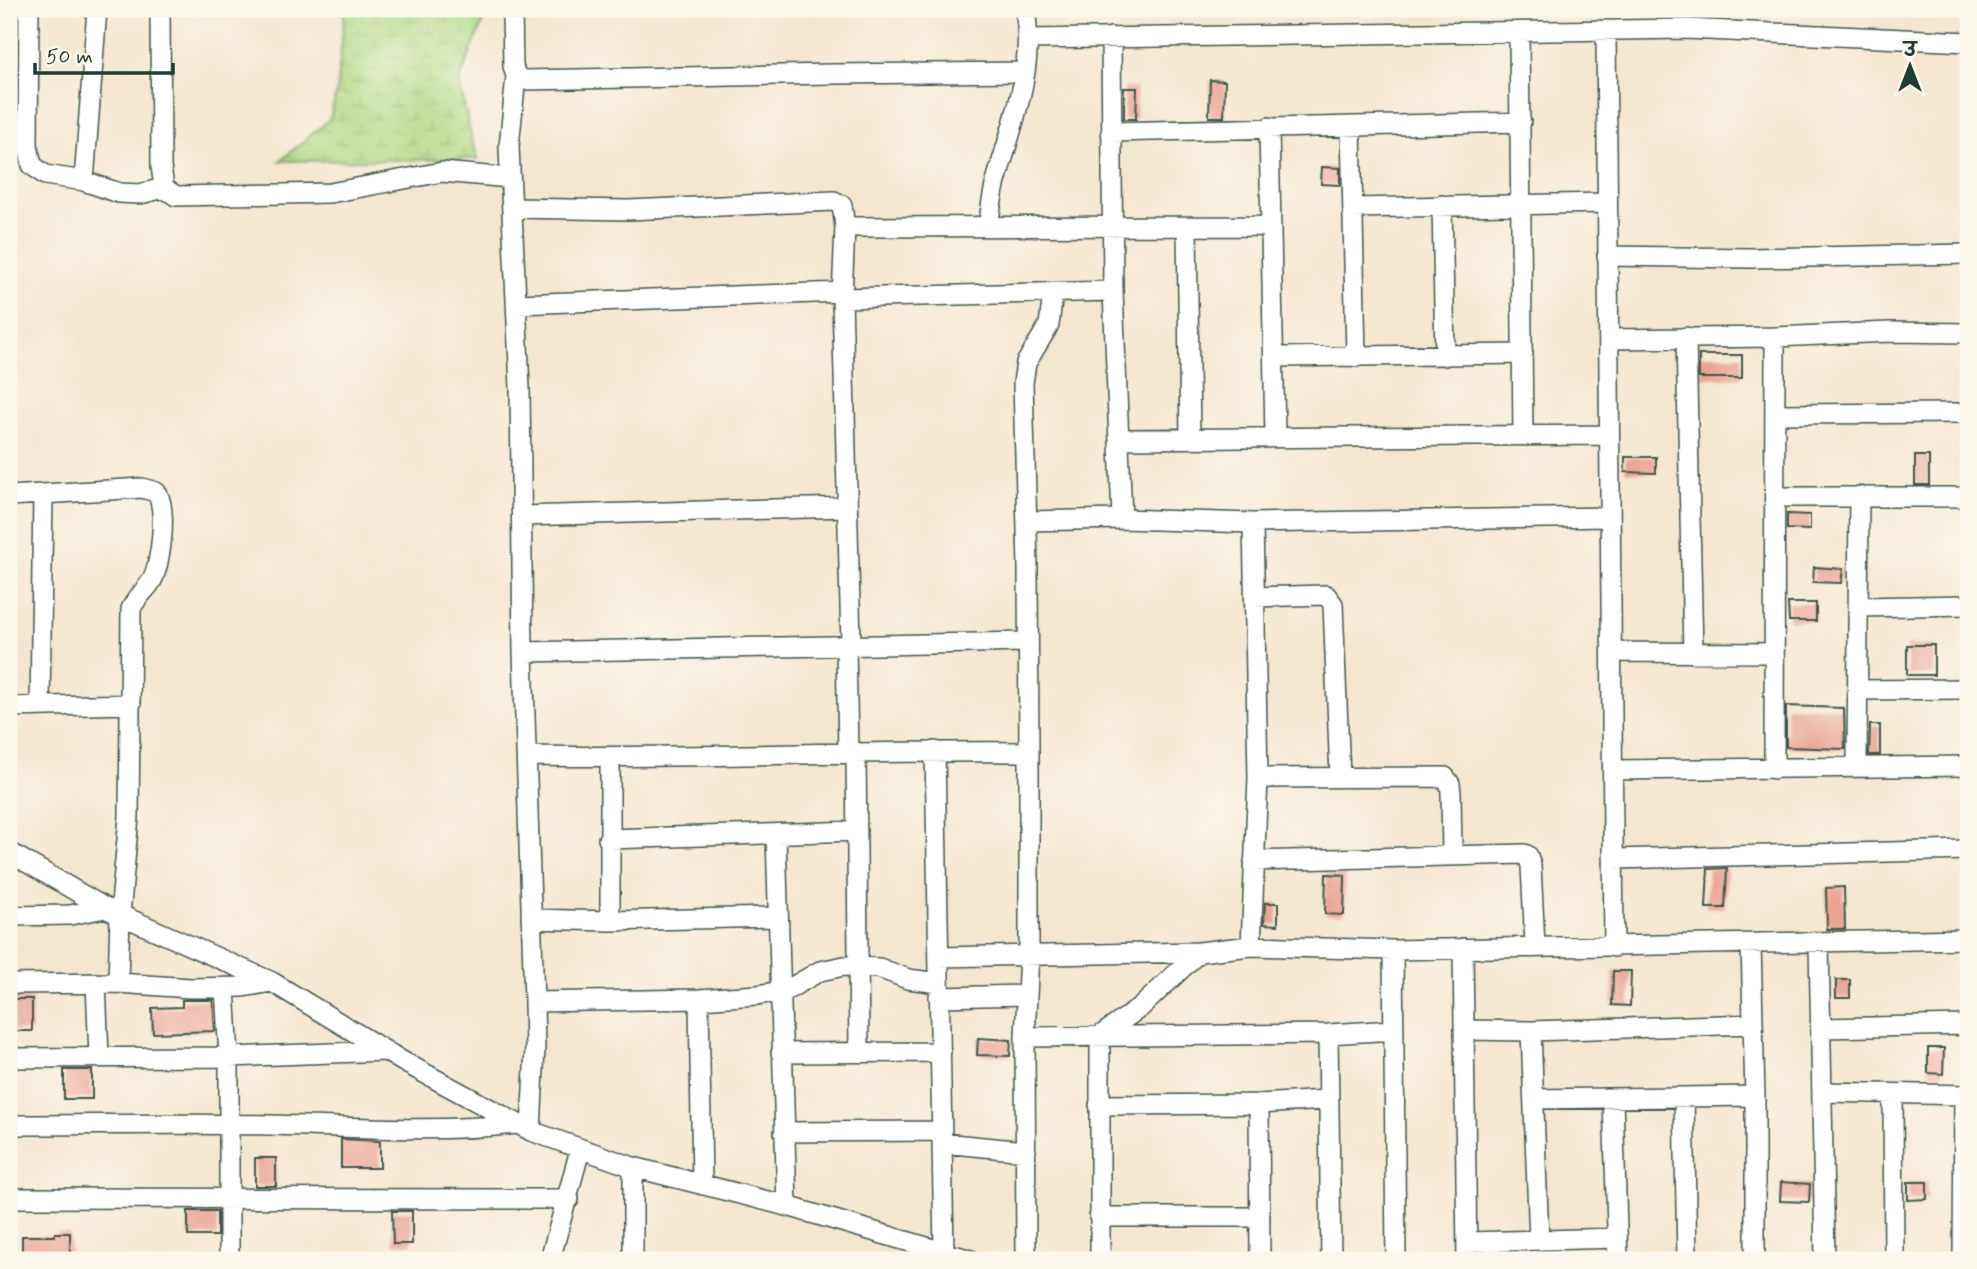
<svg xmlns="http://www.w3.org/2000/svg" width="1977" height="1269" font-family="Mynerve,'Playpen Sans Deva',sans-serif">
	<defs>
		<pattern id="wetland-marsh" width="20" height="14" patternUnits="userSpaceOnUse" patternTransform="scale(1.75)"><rect width="20" height="14" fill="#b1d984"/><path d="M1 5h8M5 5V1M11 12h8M15 12V8" fill="none" stroke="#98bb73"/></pattern>
	</defs>
	<rect width="100%" height="100%" fill="#fbf7ec"/>
	<filter id="ink" filterUnits="userSpaceOnUse"><feTurbulence type="fractalNoise" baseFrequency=".0143" numOctaves="2"/><feDisplacementMap in="SourceGraphic" scale="14" xChannelSelector="R" yChannelSelector="G"/><feConvolveMatrix kernelMatrix="1 2 1 2 8 2 1 2 1" color-interpolation-filters="sRGB"/></filter>
	<filter id="wash" filterUnits="userSpaceOnUse"><feTurbulence type="fractalNoise" baseFrequency=".00686" numOctaves="4" result="noise"/><feDisplacementMap in="SourceGraphic" scale="28" xChannelSelector="R" yChannelSelector="G"/><feGaussianBlur stdDeviation="1.57" result="paint"/><feColorMatrix in="noise" values="0 0 0 0 0 0 0 0 0 0 0 0 0 0 0 0 0 1.4 0 .05"/><feComposite in="paint" operator="in"/></filter>
	<g filter="url(#wash)">
		<rect width="100%" height="100%" fill="#f4e7cf"/>
		<path fill="url(#wetland-marsh)" stroke="#688b5c" stroke-width="2" d="M345,9H488L459,82L472,141L478,159L280,161L330,119L337,89Z"/>
		<g id="blocks">
			<path fill="#eaa494" d="M1210,80L1225,81L1224,117H1209Z
				M1124,88H1137L1136,119H1124Z
				M1322,167L1340,168V185L1321,184Z
				M1699,355H1742V378H1699Z
				M1915,456H1929V485H1915Z
				M1625,457H1656V473L1625,472Z
				M1787,514L1810,515V530L1787,529Z
				M1814,567L1843,569L1841,583L1813,582Z
				M1788,603H1816V621H1789Z
				M1907,645H1934V675H1907Z
				M1786,706L1844,708L1845,749L1786,747Z
				M1870,725H1880V755H1869Z
				M1727,868L1725,908H1706L1708,869Z
				M1326,874L1345,875L1344,915L1325,914Z
				M1844,887L1845,929H1827L1826,888Z
				M1265,903H1278V925L1264,924Z
				M1613,971H1631L1630,1006L1612,1005Z
				M1836,980H1850V998H1836Z
				M9,999H32V1031H9Z
				M182,1000H213L215,1031L153,1033L152,1008L182,1007Z
				M978,1038L1011,1040L1010,1056L977,1055Z
				M1928,1048H1944L1943,1074L1928,1073Z
				M64,1070H92V1099H64Z
				M341,1139L380,1141V1168H341Z
				M255,1158H276V1186H255Z
				M1781,1182L1810,1184L1809,1202L1780,1201Z
				M1908,1182H1927V1199L1908,1200Z
				M188,1211H217V1236H188Z
				M392,1211H412V1244H393Z
				M55,1233H70V1260H22V1236H55Z"/>
		</g>
	</g>
	<g filter="url(#ink)">
		<use href="#blocks" fill-opacity="0" stroke="#3f564b" stroke-width="2"/>
		<g fill="none" stroke-linecap="round" stroke-linejoin="round">
			<defs>
				<path id="minor" d="M29,9L28,145L32,165L45,175L84,181L119,193L140,194L164,188
					M160,9L161,166L164,188L176,196L330,193L442,172L510,178
					M512,9L513,66L516,76L524,80L832,74L1025,72
					M1606,31L1614,947
					M1519,32L1523,434
					M1111,37L1113,291L1122,519
					M1028,39L1686,29L1968,42
					M516,76L509,147L520,388L523,652L534,1002L535,1047L531,1131
					M1351,126L1356,357
					M1269,127L1275,437
					M1111,132L1521,122
					M84,181L97,9
					M1442,205L1445,356
					M512,208L628,210L834,201L842,205L845,227L842,298L851,644
					M1353,208L1606,203
					M988,226C991,210 992,194 997,178C1013,122 1035,68 1025,9
					M845,227L1271,226
					M1187,228L1190,437
					M1607,256L1751,258L1968,254
					M842,298L1113,291
					M517,304L843,292
					M1686,337L1693,653
					M1610,339L1775,337L1890,332L1968,333
					M1275,357L1523,354
					M1776,414L1968,413
					M1120,439L1608,435
					M9,496L142,488L156,492C168,506 161,567 151,582C144,592 136,598 131,609L129,817L120,915L118,983
					M1776,497H1968
					M522,516L847,507
					M1027,521L1122,519L1253,523L1609,517
					M1255,597L1326,595L1333,604L1340,777
					M1859,607L1968,605
					M846,645L848,752
					M523,652L1027,642
					M1613,652L1773,653
					M1858,690L1968,689
					M40,706L43,494
					M9,707L131,704
					M935,751L944,1252
					M856,752L859,1052
					M527,756C694,759 862,750 1029,752
					M610,757V921
					M1857,766L1859,496
					M1774,769L1775,337
					M1614,770L1968,766
					M1258,778L1445,777L1450,784L1451,792L1452,855
					M776,835L787,1206
					M608,839L857,831
					M9,852L105,908L272,982L402,1061L531,1131L633,1167L787,1206L971,1260
					M1614,859L1968,850
					M1254,861L1525,854L1528,856L1531,866L1535,946
					M9,916L70,915L105,908
					M531,919L610,921L777,917
					M1819,943L1825,1260
					M1751,944L1755,1096V1260
					M1251,946L1258,778L1253,523
					M1463,948L1467,1260
					M1393,950L1396,1260
					M939,957L1199,952L1251,946L1393,950L1968,939
					M96,983L99,1057
					M9,984L118,983L190,988L243,987L272,982
					M225,988L229,1057V1260
					M939,997L1026,995
					M699,999L702,1185
					M534,1002L699,999L757,995L787,990L820,971L844,966L879,968L908,979L939,983
					M1822,1028L1968,1025
					M1464,1030L1531,1031L1753,1024
					M1531,1031L1539,1241
					M1328,1034L1331,1260
					M1025,1037L1328,1034L1394,1030
					M781,1053L941,1052
					M9,1058L229,1057L386,1051
					M1823,1092L1968,1095
					M1893,1094L1894,1260
					M1684,1097L1687,1260
					M1534,1099L1755,1096
					M1613,1099L1618,1260
					M1259,1104L1260,1260
					M1099,1105L1259,1104L1327,1100
					M9,1125C96,1125 183,1123 270,1125C352,1127 435,1133 516,1124
					M784,1132L941,1131
					M942,1143L1026,1151
					M633,1167V1260
					M9,1198L569,1199
					M1099,1217H1260
					M1467,1242L1617,1238
					M550,1260L580,1150
					M1026,1260L1025,1037L1029,954V752L1028,568L1023,383L1026,363L1049,325L1053,293
					M1100,1260V1036L1141,1007L1199,952
					M1963,1260L1964,1095"/>
			</defs>
			<use href="#minor" stroke="#3f564b" stroke-width="22"/>
			<use href="#minor" stroke="#fff" stroke-width="19"/>
		</g>
	</g>
	<rect width="1977" height="1269" fill="none" stroke="#fbf7ec" stroke-width="35"/>
	<g transform="translate(1910 66)" stroke="#fbf7ec" stroke-width="5" paint-order="stroke">
	<path d="M0-5L12 26L0 18L-12 26Z" fill="#1f3d34"/>
	<text y="-10" font-size="19" font-weight="bold" text-anchor="middle" fill="#1f3d34">उ</text>
	</g>
	<path d="M35 63v10h138v-10" fill="none" stroke="#1f3d34" stroke-width="3.5"/>
	<text x="46" y="63" font-size="21" fill="#1f3d34" stroke="#fbf7ec" stroke-width="5" paint-order="stroke">50 m</text>
</svg>
